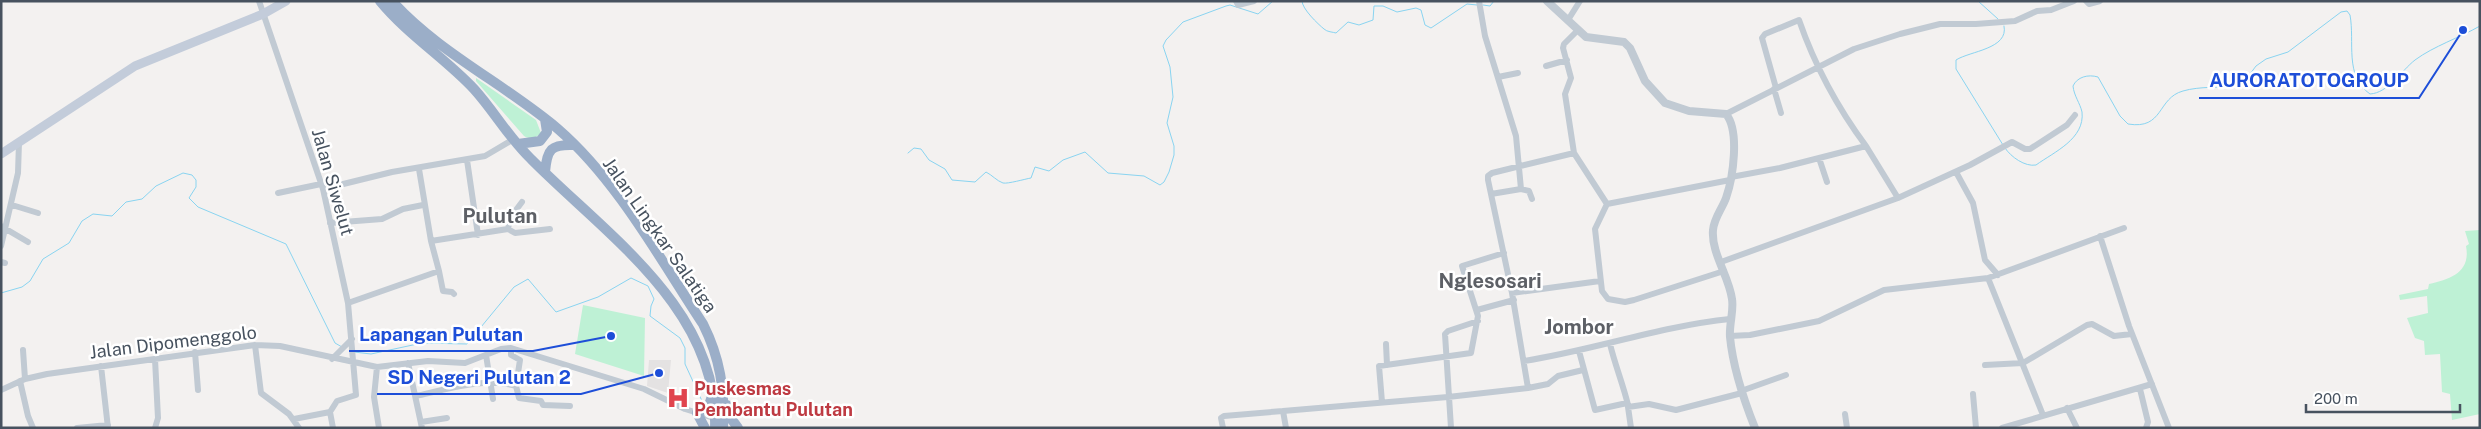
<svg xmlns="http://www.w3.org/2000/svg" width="2481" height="429" font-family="'Public Sans',sans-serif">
	<rect width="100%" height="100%" fill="#f3f1f0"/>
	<path fill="#e4e2e2" d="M649,360H671L668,393L647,386Z"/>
	<path fill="#bef1d5" d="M476,78L536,120L541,133C536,138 530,140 524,136L476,81Z
		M2480,230V414L2452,420L2450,394L2442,392L2440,354L2425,355L2424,341L2415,338L2407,318L2428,313L2427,296L2400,300L2399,295L2428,289L2429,284C2451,279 2471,272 2466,246L2469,244L2465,231Z
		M583,305L645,318L644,376L575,354Z"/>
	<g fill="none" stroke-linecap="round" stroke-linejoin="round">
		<path stroke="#89d4f0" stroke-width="1" d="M1302,1C1302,9 1318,24 1324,29C1327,32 1333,32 1336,33L1348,22L1359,25L1373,20L1374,6H1383L1397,12L1416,8L1421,10L1425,25L1431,28L1467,4L1477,5
			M1978,1L1998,19
			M1483,5L1490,6L1494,1
			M2003,145L1956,69V60C1970,51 2009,49 2004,26
			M2005,148C2011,157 2025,167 2036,165C2054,152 2085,139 2082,112C2080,103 2074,96 2073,86C2077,77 2088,74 2098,77L2120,116L2128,124C2164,130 2157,98 2183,91C2200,86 2220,88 2237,86L2244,82L2256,66L2266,59L2288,52L2341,12L2347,11L2350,15C2355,42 2344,76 2370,94C2388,93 2401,71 2415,60C2434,46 2459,38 2480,26
			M908,153L914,148L921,149L929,160L945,169L952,180L975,182L986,172C992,175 997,181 1003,183C1008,184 1025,179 1031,178L1035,167L1049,171L1063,160L1085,152L1108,173L1144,176L1160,185L1164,182L1169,172L1174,155V146L1167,123L1173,97L1170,67L1163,46L1166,40L1183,22L1226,6L1230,5L1258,14L1273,1
			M1,293L22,287L30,281L43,259L69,243L82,221L93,214L112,216L126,202L142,199L156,186L183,173L192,175L196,180V187L189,198L198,207L286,244L335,343L342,347
			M354,352L371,354L422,343L467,344L514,287L528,279L556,312L598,297L631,278L648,286L654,299L651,306L650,316L680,338L685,348V364L702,401"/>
		<path stroke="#c1cad3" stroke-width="6" d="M259,1L323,189L348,303L356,395L337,401L330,412L294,419
			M1236,1L1238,5L1254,1
			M1479,1L1485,36L1516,136L1521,189
			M2086,1L2089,4L2100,1
			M1568,20L1580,1
			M1546,66L1567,60
			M1498,77L1518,73
			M1776,88L1762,38L1765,34L1799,20C1815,66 1837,107 1866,146
			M1774,89L1781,113
			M1726,114L1854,49L1900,34L1940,24H1976L2015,21L2037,11L2051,10L2074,1
			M1574,153L1565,94L1571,78L1563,48L1564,44L1577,31
			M1819,158L1827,182
			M467,160L478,235
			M419,169L431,241
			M1956,172L1973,203L1985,260L1998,275
			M323,189L392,172L485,156L514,139
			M278,193L321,184
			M1491,194L1521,189L1529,191L1532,199
			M1898,198L1970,165L2012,142L2025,149H2030L2067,125L2075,115
			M1607,204L1595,229L1602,291L1608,299L1625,302L1634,300L1724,271
			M12,205L38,213
			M330,223L382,219L403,209L423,205
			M1,226L28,242
			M508,229L510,218L522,202
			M2100,236L2129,326L2169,428
			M1,246L18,173L19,142
			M1,262L5,263
			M1721,262L1898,198L1866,146L1780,168L1731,177
			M439,271L443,291L452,292L454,294
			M1988,278L2043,415
			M1512,293L1600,281
			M348,303L439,271L431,241L508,229L515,233L550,229
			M1477,310L1514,300
			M1730,336L1750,335L1819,321L1884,290L1988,278L2124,228
			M1386,344L1387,365
			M1610,344C1615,365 1623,384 1628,405
			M255,345L261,393L289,414L299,428
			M511,348V355L520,360L516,386
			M23,350L25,379
			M1579,351L1595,410L1627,403
			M195,352L198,390
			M486,355L493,399
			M332,359L352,339
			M1524,361C1594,350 1661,326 1730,319
			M408,363L422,428
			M1985,365L2023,363L2087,325L2092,324L2114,336L2132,334
			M101,366L108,428
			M377,367L374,397L379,428
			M20,381L28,416L33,428
			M1528,388L1548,384L1558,376L1583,370
			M2140,389L2148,422L2146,428
			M1,390L25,379L47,374L255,345L280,346L377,367L428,361L465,363L501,349L511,348L644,389L685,409L717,419
			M1741,391L1786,375
			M1973,394L1976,428
			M416,396C447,389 486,377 516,386L519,398L541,401L543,405L570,406
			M1382,402L1379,366L1471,353L1478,316L1462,266L1504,253
			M2067,408L2077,428
			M330,412L333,428
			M1845,414L1847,428
			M421,422L447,418
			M77,428L108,425
			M155,428L158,418L155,359
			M1223,428L1221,418L1224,416L1283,411
			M1286,428L1283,411L1448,397L1528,388L1512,293L1488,180V176L1492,173L1574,153L1607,204L1730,180
			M1451,428L1445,334L1448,331L1478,321
			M1631,428L1628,407L1649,404L1676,410L1742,393
			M2002,428L2152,384"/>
		<path stroke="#c1cad3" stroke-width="8" d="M1547,1L1586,37L1624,42L1630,48L1645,81L1665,103L1689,111L1726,114C1740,131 1733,178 1726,198C1722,209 1714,218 1713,230C1711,253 1729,276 1732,299C1734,311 1729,324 1730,337C1733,368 1743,398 1755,428"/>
		<path stroke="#c3ccda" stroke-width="9" d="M1,154L135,66L263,14L286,1"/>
		<path stroke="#9baec8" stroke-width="10" d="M380,1C408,35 445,58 474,89C494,111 509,138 531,159C605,234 719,309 715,428
			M392,1C439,53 505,84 558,129C617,180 660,259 703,324C720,358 725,389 723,428
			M518,144L540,141L547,132L545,119
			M545,172C547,149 551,144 574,145
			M727,405L730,417L738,428
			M705,428L697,413L709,405L712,396"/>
	</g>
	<defs>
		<symbol id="hospital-bare" viewBox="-9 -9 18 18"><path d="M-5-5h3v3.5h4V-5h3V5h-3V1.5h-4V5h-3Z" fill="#e0444e" stroke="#fff" stroke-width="2.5" paint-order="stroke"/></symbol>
	</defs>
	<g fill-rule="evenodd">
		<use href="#hospital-bare" x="662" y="382" width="32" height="32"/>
	</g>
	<g text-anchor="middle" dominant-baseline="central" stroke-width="5" stroke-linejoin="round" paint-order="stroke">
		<g font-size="18" fill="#47525f" stroke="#fff">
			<text transform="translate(333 182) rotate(74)">Jalan Siwelut</text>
			<text transform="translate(660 235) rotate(55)">Jalan Lingkar Salatiga</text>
			<text transform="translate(173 342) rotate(-7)">Jalan Dipomenggolo</text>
		</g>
		<g font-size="18" font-weight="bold" fill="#be3a42" stroke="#fff" text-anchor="start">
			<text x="694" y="388">Puskesmas<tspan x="694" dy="21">Pembantu Pulutan</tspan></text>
		</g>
		<g font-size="20" font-weight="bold" fill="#5d6066" stroke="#fff">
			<text x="500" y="216">Pulutan</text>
			<text x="1490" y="281">Nglesosari</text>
			<text x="1579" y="327">Jombor</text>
		</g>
	</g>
	<path fill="none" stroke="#1d4ed8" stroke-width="2" d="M2463 30L2419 98H2199M611 336L533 351H349M659 373L581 394H377"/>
	<g fill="#1d4ed8" stroke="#fff" stroke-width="2">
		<circle cx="2463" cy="30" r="5"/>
		<circle cx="611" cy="336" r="5"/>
		<circle cx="659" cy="373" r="5"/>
	</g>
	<g font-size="19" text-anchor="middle" font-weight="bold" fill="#1d4ed8" stroke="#fff" stroke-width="5" stroke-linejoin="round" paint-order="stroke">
		<text x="2309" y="87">AURORATOTOGROUP</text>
		<text x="441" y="341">Lapangan Pulutan</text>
		<text x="479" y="384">SD Negeri Pulutan 2</text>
	</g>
	<rect width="2481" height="429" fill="none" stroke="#47525f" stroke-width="5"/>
	<path d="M2306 404v8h154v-8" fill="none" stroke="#47525f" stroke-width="2.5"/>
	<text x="2314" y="404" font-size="15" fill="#47525f" stroke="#ffffff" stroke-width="4" paint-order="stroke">200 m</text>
</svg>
